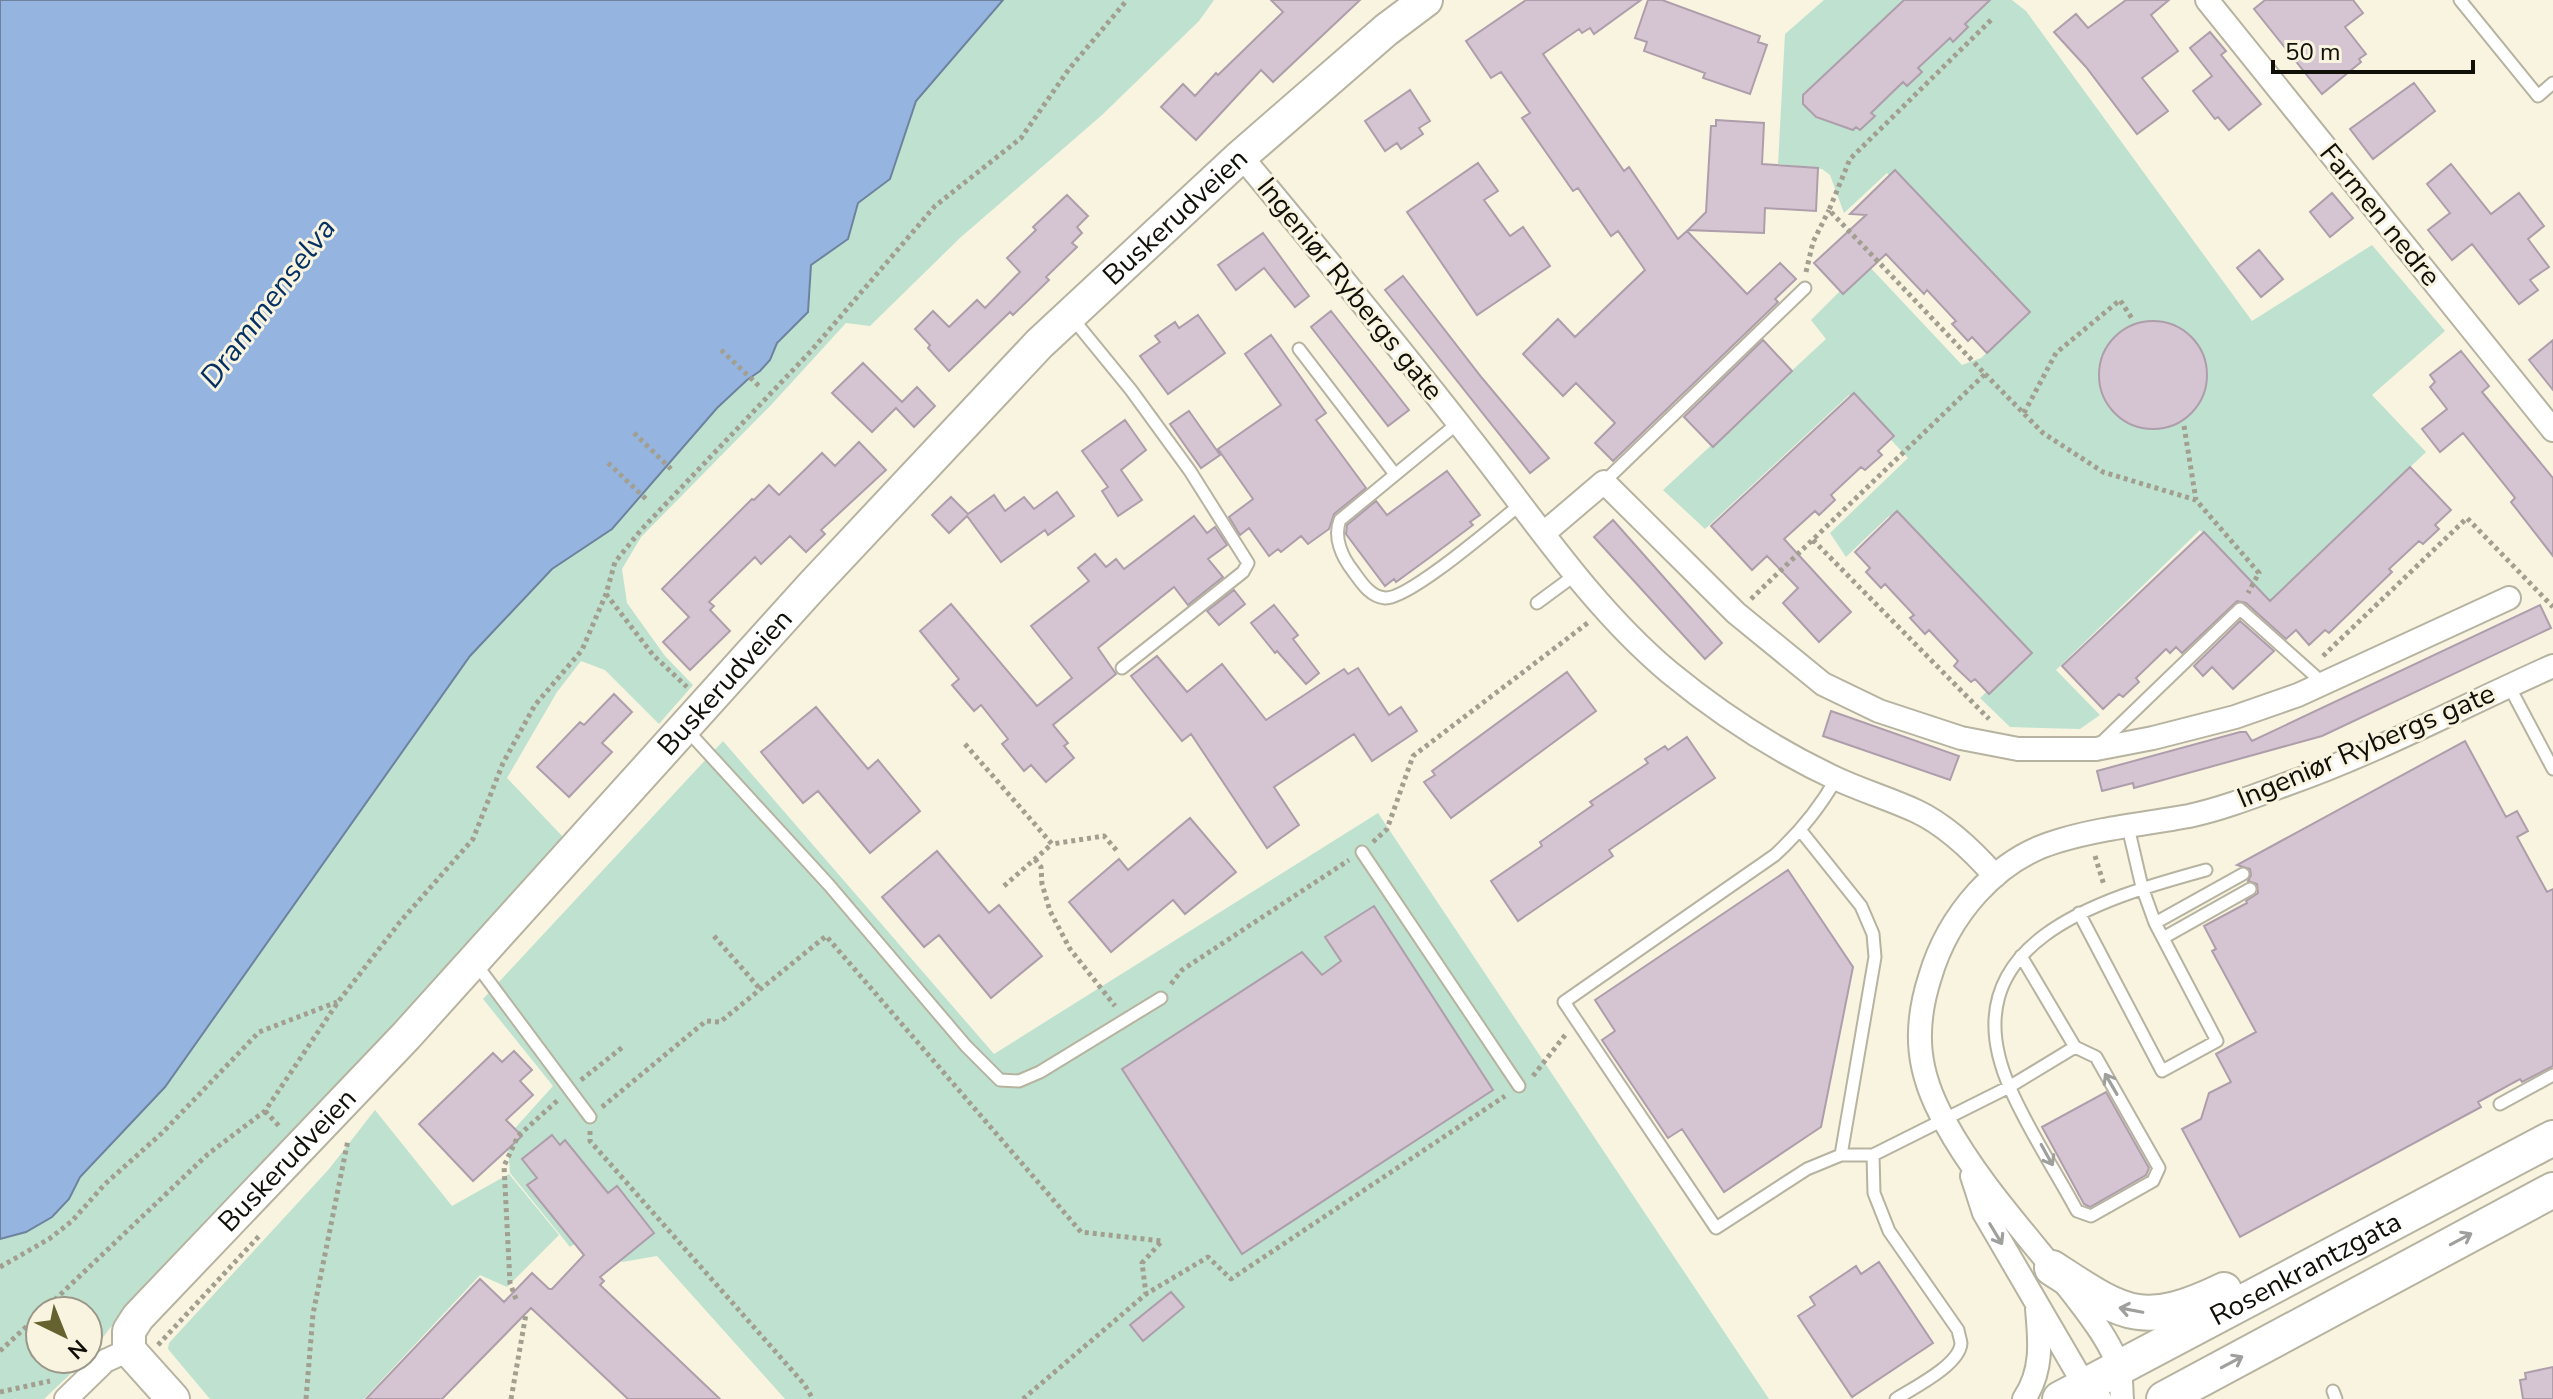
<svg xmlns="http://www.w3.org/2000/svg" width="2553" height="1399" font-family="'Nunito Sans',sans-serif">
	<rect width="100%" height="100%" fill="#f8f4e0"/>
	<path fill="#bee2cf" d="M1003,0H1214L1199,21L1102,115L961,237L870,326L846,323L772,404L641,537L622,569L627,603L665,656L693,685L659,724L605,670L581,661L557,692L507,778L563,837L463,959L197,1241L113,1324L88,1357V1311H40V1359H86L44,1399H0V1239L26,1232L52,1217L68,1200L80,1177L165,1087L470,656L552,569L612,529L717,408L747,380L760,371L770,360L777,343L808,312L811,265L848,239L858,203L890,179L916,101Z
		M1824,0H2012L2026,11L2252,321L2372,245L2445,331L2372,395L2426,452L2263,607L2244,575L2200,530L2056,670L2100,715L2080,729L2010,727L1980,698L2023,657L1889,516L1846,557L1830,533L1908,458L1849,395L1705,529L1663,490L1826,339L1811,320L1867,264L1962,365L1981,358L2023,319L1887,173L1844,213L1830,175L1822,169L1778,164L1785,34Z
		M723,741L994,1054L1378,813L1769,1399H785L657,1256L622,1262L595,1230L570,1247L510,1173L507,1137L553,1086L483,999Z
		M375,1110L452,1206L509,1174L559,1235L507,1287L480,1275L364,1399H210L168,1349L169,1343L329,1169Z"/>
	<path fill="#95b4df" stroke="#6d829e" stroke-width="2" d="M0,0H1003L916,101L890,179L858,203L848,239L811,265L808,312L777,343L770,360L760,371L747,380L717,408L612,529L552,569L470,656L165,1087L80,1177L69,1199L52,1217L26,1232L0,1239Z"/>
	<path fill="#d5c4d1" stroke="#ae9eab" stroke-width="2" d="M1271,0H1360L1273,82L1261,70L1196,140L1161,107L1183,84L1195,96L1216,73L1218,75L1283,12Z
		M1526,0H1641L1594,34L1590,28L1582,33L1579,29L1543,54L1624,171L1629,167L1678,239L1687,231L1747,294L1780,263L1796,279L1775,299L1778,302L1613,461L1595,443L1615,423L1576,383L1563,396L1523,354L1558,319L1575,337L1645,270L1618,231L1611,236L1578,188L1573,191L1522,118L1530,113L1501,72L1491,78L1466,41Z
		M1648,0H1662L1760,36L1758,42L1767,45L1750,94L1703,78L1705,73L1644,51L1647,42L1635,38Z
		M1904,0H1990L1965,24L1968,27L1953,42L1950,38L1918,68L1922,72L1907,86L1903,82L1871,113L1875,116L1860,130L1856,127L1853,130L1816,117L1803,104V95Z
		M2126,0H2169L2151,15L2178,51L2142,78L2168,111L2137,134L2086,67L2054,32L2076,14L2088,28Z
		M2265,0H2353L2363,13L2345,27L2366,54L2359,59L2361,62L2322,94L2254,9Z
		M2210,32L2226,51L2221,55L2261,104L2229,130L2218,117L2215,119L2193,91L2212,76L2190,48Z
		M2414,83L2435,111L2373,159L2350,129Z
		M1410,90L1430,121L1419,128L1423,134L1401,149L1397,143L1385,151L1365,121Z
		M1716,120L1764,123L1762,164L1818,168L1816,211L1765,208L1764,233L1688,230L1706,212L1711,126H1716Z
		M1478,163L1498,191L1484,200L1510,236L1523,227L1550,266L1477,315L1407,212Z
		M2451,164L2491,214L2519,193L2544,226L2528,239L2549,267L2530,280L2538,290L2519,304L2472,244L2452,260L2428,230L2450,213L2427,184Z
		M1895,170L2030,312L1987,353L1972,337L1968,341L1952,324L1956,321L1927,290L1924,294L1886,254L1843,294L1814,263L1866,215L1850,214Z
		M2332,193L2353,218L2330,237L2310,212Z
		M1067,195L1088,216L1077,227L1082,233L1072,243L1077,247L1046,277L1049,280L1013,315L1010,312L949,371L928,348L930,345L915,329L933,311L949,327L977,300L985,308L1020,272L1007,258L1036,230L1033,227Z
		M1263,233L1309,296L1295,307L1264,268L1236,290L1218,265Z
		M2259,250L2283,279L2261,297L2237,268Z
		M1403,276L1482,378L1549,458L1530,473L1385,290Z
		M1331,311L1409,410L1388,426L1311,327Z
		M1198,315L1225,353L1168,394L1140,356L1160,342L1155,336L1175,322L1179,328Z
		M2099 375a54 54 0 1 1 108 0a54 54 0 1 1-108 0Z
		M1271,335L1326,413L1316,420L1366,488L1334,514L1329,529L1308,544L1301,536L1281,552L1278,549L1269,556L1249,528L1240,535L1229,517L1253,499L1218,449L1281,405L1245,354Z
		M1763,340L1792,371L1713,447L1684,417Z
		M2553,340V390L2529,360Z
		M2461,351L2489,386L2482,392L2553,478V556L2511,502L2515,498L2463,433L2440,452L2422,429L2447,409L2430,387L2435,382L2430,375Z
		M863,363L902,402L917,387L935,406L914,427L896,408L872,432L832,393Z
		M1854,393L1894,436L1878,451L1882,455L1865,470L1861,467L1831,495L1835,500L1819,515L1815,511L1784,539L1851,612L1819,642L1783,603L1798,588L1767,556L1752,570L1711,526Z
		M1189,411L1220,455L1201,468L1170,424Z
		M1125,420L1146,450L1121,470L1142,500L1118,516L1102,491L1108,487L1082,451Z
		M859,442L886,470L821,530L825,534L806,552L790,536L761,564L755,557L709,602L714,606L710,610L730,631L690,670L663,642L689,617L662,589L752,499L754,500L769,485L779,495L822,453L835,466Z
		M2410,467L2451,510L2435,525L2439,529L2423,544L2419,541L2389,569L2392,572L2329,633L2325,630L2309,645L2296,630L2286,639L2246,603L2237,601L2182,653L2176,647L2170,653L2166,649L2136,678L2139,682L2123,697L2119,694L2103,709L2062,666L2204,532L2270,601Z
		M1447,471L1480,515L1470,522L1473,525L1429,558L1396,582L1394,579L1385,586L1346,534L1347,525L1376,501L1387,515Z
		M1057,492L1074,516L1048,535L1045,530L1001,562L967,516L949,533L932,515L951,497L968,514L994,495L1005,511L1024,497L1034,509Z
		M1897,511L2032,653L1989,694L1975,679L1971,682L1954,666L1958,661L1929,630L1925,634L1910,618L1914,615L1885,584L1881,588L1866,572L1870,568L1855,552Z
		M1194,516L1207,533L1215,527L1227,545L1208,559L1223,577L1188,605L1174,587L1098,648L1116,674L1053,725L1068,743L1064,746L1074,758L1046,782L1031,765L1024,771L1002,744L1008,739L981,705L974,711L952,685L959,679L920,631L951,604L1037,706L1072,678L1031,626L1089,581L1078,568L1095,554L1106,567L1116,559L1124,569Z
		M1613,520L1722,643L1705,659L1594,537Z
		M1234,590L1245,604L1219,625L1207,611Z
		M1274,605L1298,635L1293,639L1319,673L1306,684L1277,651L1275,653L1251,623Z
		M2540,605L2551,628L2322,736L2134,788L2133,783L2102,791L2097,771L2240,732H2246L2252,741Z
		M2240,621L2274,651L2233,689L2212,667L2203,676L2194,666Z
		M1157,656L1187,692L1222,664L1266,720L1344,669L1348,674L1358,668L1389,715L1401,707L1417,731L1372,761L1354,734L1274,787L1299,825L1267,848L1191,734L1182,741L1131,676Z
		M1567,672L1596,711L1451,818L1424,782L1435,775L1432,771Z
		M614,694L632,712L602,743L612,752L569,797L537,767L580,722L584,725Z
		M816,707L868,769L878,760L920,811L870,853L818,791L803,803L761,752Z
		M1831,711L1959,756L1950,780L1823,736Z
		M1687,737L1715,778L1609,850L1613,856L1518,921L1491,881L1542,846L1540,842L1593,805L1590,802L1648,763L1645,759L1665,746L1668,750Z
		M2465,741L2506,817L2517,811L2528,831L2517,837L2547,892L2553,889V1066L2522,1082L2520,1079L2478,1102L2481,1107L2240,1237L2182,1129L2201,1119L2209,1093L2231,1082L2216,1054L2256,1032L2212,951L2216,949L2204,926L2247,903L2246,901L2258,893L2257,884L2248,881L2251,875L2250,869L2237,865Z
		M1190,818L1236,872L1185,914L1173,900L1111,952L1069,902L1119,859L1128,870Z
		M937,851L989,913L999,905L1042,956L991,998L939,935L924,947L882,897Z
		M1788,870L1853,967L1821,1127L1724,1192L1682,1129L1668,1138L1602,1040L1615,1031L1595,1000Z
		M1374,906L1493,1090L1242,1254L1122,1069L1302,952L1322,975L1341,961L1325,937Z
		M514,1051L532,1070L520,1081L533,1095L506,1120L522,1136L473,1181L419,1124L493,1053L502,1062Z
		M2106,1092L2149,1168L2146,1175L2090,1207L2084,1204L2042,1127Z
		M552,1135L560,1145L565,1140L608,1193L617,1186L654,1233L600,1277L604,1281L600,1285L720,1399H628L531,1308L442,1399H366L480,1279L504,1302L532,1273L549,1289H552L584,1255L527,1185L537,1178L522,1159Z
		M1879,1262L1933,1343L1852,1397L1798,1316L1815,1305L1810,1297L1856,1266L1861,1274Z
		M1171,1292L1184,1307L1143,1341L1130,1325Z
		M2553,1367V1399H2523L2520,1380L2526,1379L2525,1373Z"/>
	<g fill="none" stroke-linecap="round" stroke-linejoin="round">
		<defs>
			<path id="service" d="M2460,0L2538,96L2553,83
				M1073,319L1131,390L1190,471L1248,563L1243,572L1122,668
				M1299,349L1394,473
				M1458,423L1340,520C1333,537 1342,557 1353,571C1361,582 1370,597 1385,598C1410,599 1498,522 1521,504
				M1604,482L1805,288
				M1537,603L1575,575
				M2509,686L2553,769
				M687,730L829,885L966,1046L1000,1080L1019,1081L1040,1072L1161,998
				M2099,745L2240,609L2323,683
				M1836,779C1819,809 1801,831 1775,855L1564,1002L1716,1228L1807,1169L1841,1155H1873L2009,1087L2075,1047L2021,956
				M1801,831L1861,906L1873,934L1875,957L1841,1155
				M1362,852L1519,1086
				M2079,913L2162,1071L2217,1041L2155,923L2142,887L2128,827
				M2155,923L2243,874
				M2163,938L2250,889
				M476,964L590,1117
				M2075,1047L2096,1057L2159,1168L2153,1181L2091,1216L2077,1211C2055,1170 2028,1130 2010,1088C1946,943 2100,899 2206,870
				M2500,1104L2553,1075
				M1873,1155L1874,1193L1889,1231L1958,1330C1958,1331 1961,1342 1961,1343C1960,1365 1913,1388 1896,1399
				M2333,1391L2336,1399"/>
			<path id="minor" d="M2207,0L2553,430
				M1241,156C1321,252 1400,348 1477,447C1537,524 1593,608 1669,672C1720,714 1777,751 1837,779C1863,791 1890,799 1916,811C1946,825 1973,851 1995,876
				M1544,533L1604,482L1736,613L1823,684L1879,711L1961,738L2018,749H2096L2153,738L2235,717L2298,695L2509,598
				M1972,1176L1984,1213L2085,1386L2100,1399
				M66,1399L105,1361L129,1350
				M2024,1399C2043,1371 2040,1341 2037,1309
				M2122,1399C2121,1389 2122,1378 2119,1369C2112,1341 2078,1300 2060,1277C2020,1227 1976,1179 1945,1122C1917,1073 1913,1030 1930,977C1948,916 1995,859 2058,841C2100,828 2145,824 2189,816C2222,809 2255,796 2287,784C2378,752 2465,705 2553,666"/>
			<g id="secondary">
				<path id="s1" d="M173,1399L129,1350V1331L138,1317L406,1036L812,586L1039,344L1241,156L1386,30L1426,0"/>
			</g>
			<g id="primary">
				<path d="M2052,1268C2123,1314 2141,1330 2224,1290"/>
				<path id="s2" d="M2060,1399L2553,1138"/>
				<path d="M2164,1399L2553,1190"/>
			</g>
		</defs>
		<use href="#service" stroke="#b6b3a0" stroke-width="15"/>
		<use href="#minor" stroke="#b6b3a0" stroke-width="26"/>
		<use href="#secondary" stroke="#b6b3a0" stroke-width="36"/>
		<use href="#primary" stroke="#b6b3a0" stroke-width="38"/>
		<path stroke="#a29f90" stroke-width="5" stroke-dasharray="4 4" stroke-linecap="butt" d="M1806,272L1813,242L1829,210
			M721,350L759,386
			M1985,374L2043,433L2103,472L2196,500L2259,573L2248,593
			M2024,413L2056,353L2120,300L2133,320
			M2184,426L2196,500
			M634,433L671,469
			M608,463L646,499
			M1813,540L1989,719
			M606,594L653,655L687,687
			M1751,599L1985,374L1829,210L1850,159L1993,18
			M2323,656L2467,518L2553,607
			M965,744L1052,844L1104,836L1118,852
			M1373,842L1387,829L1413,756L1589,622
			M2095,856L2104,885
			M1035,859L1041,867L1042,884L1050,911L1070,949L1115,1006
			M1004,886L1052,844
			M714,936L761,990
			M1171,984L1182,970L1349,860
			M1533,1076L1566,1034
			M581,1080L624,1046
			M602,1107L706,1021L720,1022L826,936L1081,1232L1162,1241L1142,1263L1146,1294
			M265,1111L280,1127
			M590,1131V1141L804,1384L813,1399
			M0,1267L49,1239L72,1221L105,1184L162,1133L259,1032L337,1002
			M516,1299L510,1283L504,1166L518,1136L558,1100
			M43,1311L208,1154L265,1111L338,1002L400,922L473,839L503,763L535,705L582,650L606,594L615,562L641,530L811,351L935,206L1021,138L1069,69L1127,0
			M158,1345L260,1235
			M0,1351L40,1314
			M0,1392L50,1381
			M306,1399L313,1314L348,1140
			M511,1399L526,1314
			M1023,1399L1146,1294L1208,1257L1231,1279L1505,1096"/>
		<use href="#service" stroke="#fff" stroke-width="11"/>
		<use href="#minor" stroke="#fff" stroke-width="22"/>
		<use href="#secondary" stroke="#fff" stroke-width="32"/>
		<use href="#primary" stroke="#fff" stroke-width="34"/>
	</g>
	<defs><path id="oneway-shaft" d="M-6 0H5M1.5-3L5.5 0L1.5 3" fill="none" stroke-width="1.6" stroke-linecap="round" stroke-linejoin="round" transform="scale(2)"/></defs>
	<g stroke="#9f9f9c">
		<use href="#oneway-shaft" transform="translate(2111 1084) rotate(-120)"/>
		<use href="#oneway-shaft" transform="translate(2047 1155) rotate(61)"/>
		<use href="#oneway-shaft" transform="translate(1996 1234) rotate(59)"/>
		<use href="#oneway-shaft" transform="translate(2461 1239) rotate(-28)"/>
		<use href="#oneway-shaft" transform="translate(2131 1310) rotate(-169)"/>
		<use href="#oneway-shaft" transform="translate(2232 1362) rotate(-28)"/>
	</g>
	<g text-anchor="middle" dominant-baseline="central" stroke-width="6" stroke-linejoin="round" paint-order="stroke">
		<g font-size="28" fill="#100f08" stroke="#f8f4e0">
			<text transform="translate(2380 215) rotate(51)">Farmen nedre</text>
			<text stroke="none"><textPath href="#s1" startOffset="1614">Buskerudveien</textPath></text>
			<text transform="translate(1350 289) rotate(51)">Ingeniør Rybergs gate</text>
			<text stroke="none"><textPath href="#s1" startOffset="966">Buskerudveien</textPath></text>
			<text transform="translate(2366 746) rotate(-23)">Ingeniør Rybergs gate</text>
			<text stroke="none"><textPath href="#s1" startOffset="318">Buskerudveien</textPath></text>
			<text stroke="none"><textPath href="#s2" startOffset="278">Rosenkrantzgata</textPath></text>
		</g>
		<g font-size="30" font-style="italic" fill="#043063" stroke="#f8f4e0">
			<text transform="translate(268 303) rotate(-53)">Drammenselva</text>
		</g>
	</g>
	<g transform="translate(64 1335) rotate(137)"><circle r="38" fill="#f8f4e0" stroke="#9b988a" stroke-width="2"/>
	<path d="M0-6L14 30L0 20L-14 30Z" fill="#65622f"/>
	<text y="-12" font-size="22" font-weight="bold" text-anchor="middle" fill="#100f08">N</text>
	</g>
	<path d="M2273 60v12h200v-12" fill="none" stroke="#100f08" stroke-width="4"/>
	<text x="2285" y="60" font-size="24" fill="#100f08" stroke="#f8f4e0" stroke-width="6" paint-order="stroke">50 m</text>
</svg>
